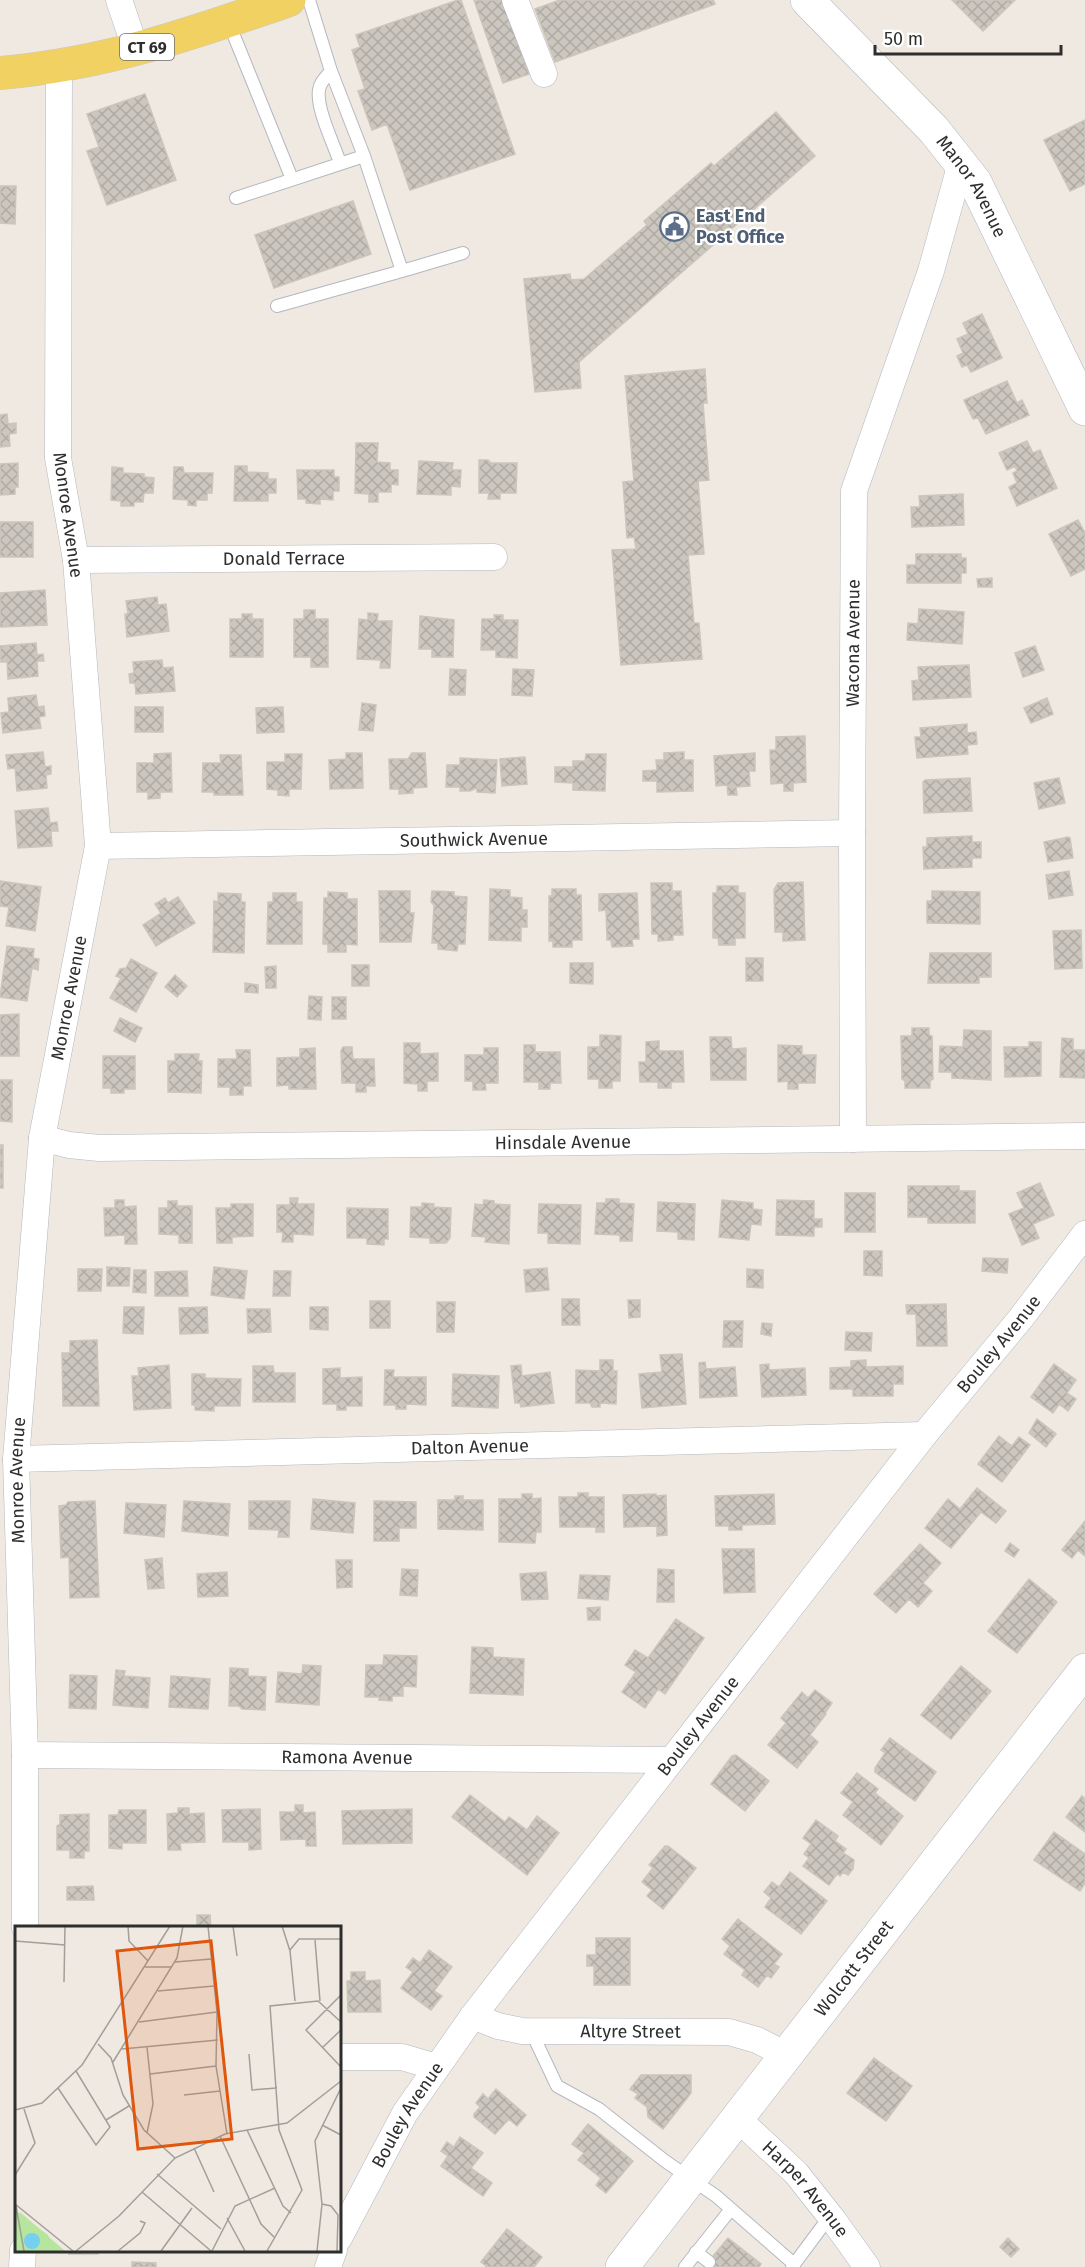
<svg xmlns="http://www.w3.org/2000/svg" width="1085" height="2267" font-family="'Fira Sans',sans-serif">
	<defs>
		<pattern id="building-cross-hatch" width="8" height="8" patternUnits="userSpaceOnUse" patternTransform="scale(1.5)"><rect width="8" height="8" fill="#cbc7bf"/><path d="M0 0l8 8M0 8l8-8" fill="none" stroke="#afaba4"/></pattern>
	</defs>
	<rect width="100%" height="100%" fill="#efe9e1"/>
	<path fill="url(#building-cross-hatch)" stroke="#cbc5ba" stroke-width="1.5" d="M458,0H461L515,154L410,190L387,124L372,130L358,91L365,89L352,50L360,47L356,35Z
		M474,0H503L529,74L503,83Z
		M560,0H713L715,4L555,62L535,9Z
		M952,0H1015L983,31Z
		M145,94L176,180L107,205L87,151L99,147L87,114Z
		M776,112L815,156L579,362L581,388L535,392L524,279L570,274L571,280L584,279L647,225L644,221L711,163L714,166Z
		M1085,120V184L1070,191L1044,140Z
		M0,186H16L15,224L0,223Z
		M353,201L371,254L274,288L255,235Z
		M982,314L1002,358L971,372L967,365L962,367L957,356L963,353L957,339L968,334L963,323Z
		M705,369L707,403H703L709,480L698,481L704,554L688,555L694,623H699L702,659L621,665L612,550L636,549L634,537L627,538L623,482L634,481L625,376Z
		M1007,381L1017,403L1022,400L1029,415L986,434L978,418L973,419L964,400Z
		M7,414L8,424L16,423V433L9,434L10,446L0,447V415Z
		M1027,441L1033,453L1040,450L1057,488L1017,506L1009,487L1017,483L1013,473L1017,471L1015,466L1007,470L999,453Z
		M356,443H378L377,462L390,463V470H398V485L391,484V492H378V502H369V494L355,493Z
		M479,460H488L491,463H517L516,493H500V499H488L489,493H479Z
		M419,461L453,463L452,470H461L460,487L451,486V495L417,494Z
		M18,463V487H15V494L0,495V464Z
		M235,466H247V472L268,473V479H276V493H268V501H234Z
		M112,467L123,468V473L144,474V477L154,478L153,493H144L143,502H134V506H121V501L111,500Z
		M174,467H183L184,473H213L212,493H207V500H196V506L188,505V500L173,499Z
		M297,470H334V477H339V491H333V500L320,499V504L306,503V499H298Z
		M963,494L964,525L912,527L911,507H920L919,496Z
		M1078,520L1085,533V569L1071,576L1049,534Z
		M0,522H33V557H0Z
		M916,554H961V558H966V573H961V583H907V565H916Z
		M992,578V587H978L977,579Z
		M45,590L47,625L0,627V593Z
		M157,597L158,605L166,604L169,631L127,637L125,614H128L126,601Z
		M919,609L964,612L962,644L907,640L908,623L918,624Z
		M304,610H315V619H328V667H311V657H294V619H304Z
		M368,613L378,614L377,621H392L390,668H380L381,660L357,659L359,619L368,620Z
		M242,614H252V619H263V657H230V619H242Z
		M494,615H503V620H518L517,658L496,657V650H481L482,619H495Z
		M420,616L454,620L453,657H432V649H419Z
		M36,643L37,655L43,654L44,661H37L38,676L8,679L7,662H1L0,646Z
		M1035,646L1044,670L1023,677L1015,653Z
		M162,660L163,668L173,667L175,691L136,694L135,683H130L129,674L134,673L133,662Z
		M969,665L971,697L913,700L912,681L919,680L918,667Z
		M450,669L466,670L465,695H449Z
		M513,669L534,670L532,696L512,695Z
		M36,695L38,707L44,706L45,716L39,717L41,728L3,733L1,713L9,712L8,698Z
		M1047,698L1053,714L1031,723L1024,708Z
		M362,703L376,705L373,731L359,730Z
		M135,707H163V732H135Z
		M283,707L284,732L257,733L256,708Z
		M967,724V733L976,732L977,744L967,745L968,754L917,758L915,737H921L920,728Z
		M805,736L806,782L793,783V791H784V783L771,784L770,750H776V737Z
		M43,752L45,767L51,766V774L46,775L47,788L17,791L15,768L8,769L6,755Z
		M684,752V760H693V791L657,792V781H643V771L657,770L656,760H664V753Z
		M171,753L172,792H160V798L148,799V792H137V763H154V754Z
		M346,753H362L363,788L330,789L329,760L346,759Z
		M412,753H425L427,787L413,788V793L399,794V789H390L389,759H408Z
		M755,753V771H749L750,786L736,787L737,795H728L727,785L716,786L714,756Z
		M285,754H302L301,789H289V796L278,795V790L267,789V762H285Z
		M586,754H606L605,791L573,790V783L555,782V767H573V761H585Z
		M220,755H241L243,795H214V792H202L203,763H221Z
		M525,757L527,784L502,786L500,759Z
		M460,758L497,760L495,793L477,792V788L470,791H460V787H446L447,765H460Z
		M970,778L972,811L924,813L923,782L925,780Z
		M1059,778L1065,803L1039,809L1034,783Z
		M48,808L50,823L57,822L58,831H51L52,846L18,848L15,811Z
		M972,836V842H981V858H972V867L924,869L923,847H927V838Z
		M1068,837L1070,838L1073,858L1048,862L1044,842Z
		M1069,871L1073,895L1049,899L1046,875Z
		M0,881L41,887L35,931L6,926L9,907L0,906Z
		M803,882L805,940L783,941V932H775L774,890L778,883Z
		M651,883H672V891H681L683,935H673V940L658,941V934H652Z
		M717,886H738V893H745V938H735V945H719L718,938H713V893H717Z
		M490,889L510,890V897L522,898V910H527V927H521V941L489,940Z
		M552,889H576V895H581L582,940H572V947H553V941H549V896H552Z
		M379,891H410V913H414L411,942H380Z
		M432,891L454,892V896L467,897L465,944H458L457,951L438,949V943H432L434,905L431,902Z
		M932,891L980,892V924L927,923V901H932Z
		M328,892L347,893V899H357V945L346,944V952H328V944H323L324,898H328Z
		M218,893L241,894V902H245L244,953L213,952L214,901L218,902Z
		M273,893H296V902H302V944H267L268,902H273Z
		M637,893L639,939H632L633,946L612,947L611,940H607L606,910L599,911V894Z
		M178,897L195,923L156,946L143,925L161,913L155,904L165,898L168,903Z
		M1081,930L1082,968L1055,969L1053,931Z
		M7,946L34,949L33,958L39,959L38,970L32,968L27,1001L0,997Z
		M930,953H991V977H979V983H928Z
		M746,958H763V981H746Z
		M131,959L157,973L136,1012L110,998L121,978L116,976L120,969L126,968Z
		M570,963H593V984L570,983Z
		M352,965H369V986H352Z
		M276,966V988H266L265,967Z
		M175,975L187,986L177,997L165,987Z
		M245,983L258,985V993L245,992Z
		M309,996L322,997L321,1020L308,1019Z
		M332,997H346V1019H332Z
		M19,1014V1056H0V1015Z
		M120,1018L142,1028L135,1042L114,1031Z
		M912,1028H929V1035L932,1036L933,1079L930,1081V1088H905V1081L902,1079L901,1036H912Z
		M964,1030L991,1031V1080L952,1078V1072H939L940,1046L963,1047Z
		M600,1035L621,1036L620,1081H612V1088H599V1079H588V1047H600Z
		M710,1037H731L732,1049L746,1048V1080H711Z
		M1062,1038L1073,1039V1050H1085V1078L1060,1077Z
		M659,1041V1051H683L684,1082H671V1088H658V1082H640L639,1062H646V1042Z
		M1029,1042H1041V1076L1005,1077L1004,1047H1029Z
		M404,1043H420V1054L438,1053V1081H427V1091H418V1084L404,1083Z
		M524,1045H535V1052H560L561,1083H550V1089H539V1082H524Z
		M778,1045L802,1046V1055H816L815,1083H798V1089H788V1081L778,1082Z
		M343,1047H352L353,1059H374L375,1086H366V1092H356V1083H342L341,1051Z
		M315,1048L316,1089H289V1085L277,1086V1058L300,1057V1049Z
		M484,1048H498V1083H485L486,1090H473V1081H465V1055H484Z
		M236,1050H250L251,1086H243V1095H230V1087H218V1059H237Z
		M175,1054H199L198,1061H202L201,1093L168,1092V1061H175Z
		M103,1056H135V1089H124V1093H111V1088H103Z
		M0,1080H12V1122L0,1121Z
		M0,1145H3V1188H0Z
		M1040,1183L1054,1215L1033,1224L1039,1238L1022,1245L1009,1214L1024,1208L1017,1193Z
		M908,1186H959V1191H975V1223H928V1217H908Z
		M845,1193H875V1232H845Z
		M290,1198H298L297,1204H314L313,1235L293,1234V1242H282L283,1232H277V1205H290Z
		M606,1199H619V1203L634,1204L632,1241H620V1235L595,1234L597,1203H606Z
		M115,1200H124V1207L136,1206L137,1244H125V1235L105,1236L104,1208H115Z
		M484,1200L494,1201V1204L510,1205L509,1244L485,1242L486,1237L472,1236L475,1204L483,1205Z
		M722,1200L753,1203V1209L762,1210L761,1225L751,1224L749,1240L719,1237Z
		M777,1200L814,1201V1219H822V1227H814V1236L776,1235Z
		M168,1201H177V1206H192V1243H179V1235L159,1234V1208H168Z
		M658,1202L695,1204L694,1240L678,1239V1232L657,1231Z
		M422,1203L434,1204L433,1207L451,1208L450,1238L446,1243H430V1238L410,1237L411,1207H422Z
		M231,1204H253V1236L232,1237V1243H217L216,1208H231Z
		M539,1204L581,1205L580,1244L548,1243V1233H538Z
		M347,1208L388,1209V1239H384V1245L367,1244V1238H347Z
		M864,1251H882V1276L864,1275Z
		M983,1258L1008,1259L1007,1273L982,1271Z
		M107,1267L130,1268L129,1286H107Z
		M214,1267L247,1271L244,1299L211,1295Z
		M547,1268L549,1290L526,1292L524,1270Z
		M78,1269H102L101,1291H78Z
		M747,1269L763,1270V1288L747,1287Z
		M134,1270H146V1293L133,1292Z
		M187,1271L188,1296H155V1272Z
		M274,1271H291L290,1296H273Z
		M562,1299H579L580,1325H562Z
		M628,1300H640V1317L629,1318Z
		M370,1301H390V1328H370Z
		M437,1302H455L454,1332H437Z
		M946,1304L947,1346H917L916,1314H907L906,1305Z
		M124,1307H144L143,1334L123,1333Z
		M207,1307L208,1333L180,1334L179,1308Z
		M310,1307H328V1330L310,1329Z
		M247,1309H270L271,1332L248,1333Z
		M724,1321H743L742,1347H723Z
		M762,1323L772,1324L771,1336L761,1334Z
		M846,1332L872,1333L871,1351L845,1350Z
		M97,1340L99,1406H63L62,1353H70V1341Z
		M682,1354L686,1404L642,1408L639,1374L662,1372L660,1355Z
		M600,1360H613V1371H617L616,1404L600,1403V1407H592L590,1403H576V1370L600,1371Z
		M866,1360V1367L903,1366V1384H893V1396H853V1389H830V1368L851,1367V1361Z
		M705,1362L706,1369L735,1367L737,1396L700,1398L699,1363Z
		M769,1364V1370L805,1368L806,1395L762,1397L760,1365Z
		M1054,1364L1076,1380L1067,1393L1076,1399L1068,1411L1059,1404L1053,1413L1031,1397Z
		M169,1365L171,1408L134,1410L132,1376H139L138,1368Z
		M521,1365L522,1376L550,1372L554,1403L521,1407L520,1403H515L511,1366Z
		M253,1366H273L274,1373H295V1402H253Z
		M340,1368V1378L362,1377V1406H346V1410H337V1404H323V1369Z
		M385,1370H394L393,1377H426V1405L406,1404V1409H396V1405H384Z
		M192,1374H205V1378L241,1379L240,1406H214V1411L195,1410V1405H192Z
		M453,1374L499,1376L498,1408L452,1406Z
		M1037,1419L1056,1434L1046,1447L1029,1433Z
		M999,1436L1012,1446L1019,1437L1030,1445L1002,1482L978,1464Z
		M977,1488L1006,1511L996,1523L981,1512L951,1548L925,1528L948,1499L960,1509Z
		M578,1493H588V1497H604V1532H596V1527H560L559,1497H578Z
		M522,1494H532V1499L541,1498V1532H536L535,1543L499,1542V1499H522Z
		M656,1494V1496L666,1495L667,1535L657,1536V1526L624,1527L623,1495Z
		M774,1494L775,1524L742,1525V1530H729V1526H716L715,1496Z
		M455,1496H463V1500H483V1530L438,1529V1500H455Z
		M313,1499L355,1503L353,1533L311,1529Z
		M95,1501L99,1597L70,1598L69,1557L61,1558L59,1506L66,1505L68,1502Z
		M184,1501L230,1504L228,1536L182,1531Z
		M249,1501H290L289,1537H278L279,1530L249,1529Z
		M374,1501L416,1502V1528H399V1541H374Z
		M126,1503L166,1505L164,1537L124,1533Z
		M1085,1521V1556L1078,1550L1072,1558L1062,1550Z
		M1010,1543L1019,1550L1014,1557L1005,1551Z
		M920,1544L941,1563L923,1583L932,1591L918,1607L909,1599L896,1613L874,1594Z
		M722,1549H754L755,1592L724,1593Z
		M162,1558L164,1588L148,1589L145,1560Z
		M336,1560H352V1587L337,1588Z
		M402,1569L418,1570L417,1596L400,1595Z
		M658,1569L674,1570V1602H657Z
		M227,1572L228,1596L198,1597L197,1574Z
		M546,1572L548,1599L522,1600L520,1574Z
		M580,1575L610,1576L608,1600L578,1598Z
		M1029,1579L1057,1602L1017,1653L988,1631Z
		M600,1607V1620H588L587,1608Z
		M676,1619L704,1638L665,1694L658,1689L645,1708L622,1692L636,1672L625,1665L635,1650L648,1658Z
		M472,1647L493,1648V1657L524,1659L523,1695L470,1693Z
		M384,1655L417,1656L416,1687L403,1686V1696H392V1701L379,1700V1697H365L366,1665H383Z
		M303,1665L321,1666L319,1705L276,1702L278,1672L302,1674Z
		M961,1666L991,1691L951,1739L921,1715Z
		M230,1668L248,1669V1676L266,1677L265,1710L242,1709L239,1706H229Z
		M116,1670L125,1671L124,1676L150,1678L148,1708L113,1705Z
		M70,1675L97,1676L96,1709L69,1708Z
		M171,1676L210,1679L208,1709L169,1707Z
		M815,1690L832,1703L825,1713L826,1714L810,1735L818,1742L797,1768L768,1745L786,1723L781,1718L802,1692L808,1698Z
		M890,1738L936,1772L915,1801L875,1772V1768L885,1753L881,1750Z
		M736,1755L769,1781L745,1811L711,1784L732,1756Z
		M857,1773L878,1789L875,1793L903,1816L881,1845L843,1815L853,1802L841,1793Z
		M470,1795L505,1822L509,1817L527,1830L537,1816L559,1833L527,1875L452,1817Z
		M1082,1796L1085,1799V1832L1066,1817Z
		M295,1805H303V1813L315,1812L316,1846H306V1839L281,1840L280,1812H295Z
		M178,1808H189V1814L204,1813L205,1842L180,1843L181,1850H168L167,1814L178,1813Z
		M260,1809L261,1849L249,1850V1842H223L222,1810Z
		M412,1809V1843L343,1844L342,1811Z
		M119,1810H146V1843H122V1849L109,1848V1815H118Z
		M89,1814V1851H84V1858H70V1850H57V1826L60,1824V1815Z
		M816,1820L838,1836L835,1841L846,1849L843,1853L854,1860L853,1869L848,1875L843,1872L840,1876L837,1874L829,1885L803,1866L809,1858L804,1854L811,1844L803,1838Z
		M1054,1832L1085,1854V1883L1080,1891L1034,1860Z
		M665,1846H668L696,1868L663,1909L647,1896L652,1890L642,1882L653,1868L649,1865Z
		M790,1872L827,1901L801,1934L765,1907L771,1898L764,1892L772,1882L779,1887Z
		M93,1886L94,1900H67V1887Z
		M197,1915H210L211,1928H197Z
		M738,1919L782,1954L774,1964L779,1967L771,1978L767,1975L758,1987L742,1975L745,1970L724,1954L730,1946L722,1939Z
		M596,1938H630V1985H594V1966H587V1955H596Z
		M429,1950L452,1967L434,1991L442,1996L431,2010L401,1988L413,1972L406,1967L413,1958L420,1963Z
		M351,1972H365V1981L380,1980L381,2012H348L347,1981H351Z
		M874,2058L912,2086L886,2121L847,2093Z
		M641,2075H691V2093L663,2129L648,2117L647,2107L635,2098L638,2094L630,2089Z
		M496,2089L526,2115L517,2126L509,2119L495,2134L474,2117V2114L480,2107L476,2103L483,2094L488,2099Z
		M588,2124L633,2161L606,2193L596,2185L601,2178L578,2160L584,2153L572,2144Z
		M460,2137L483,2153L471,2168L492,2183L483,2196L441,2166L448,2156L441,2151L447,2142L454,2147Z
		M507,2229L542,2257L534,2267H487L481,2262Z
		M728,2238L761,2264L759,2267H704Z
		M1008,2238L1019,2249L1011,2257L1000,2247Z
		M69,2250H98V2254H69Z
		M132,2262L156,2263V2267H132Z"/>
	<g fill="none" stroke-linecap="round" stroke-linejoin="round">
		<defs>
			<path id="service" d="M309,0L331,71C326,77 320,82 319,90C316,109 334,144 340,163
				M228,21L292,179
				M331,71L364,156
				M236,198L364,156L402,271L277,306
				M402,271L463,253
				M531,2031L557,2086L599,2109L665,2161L716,2196L731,2209
				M696,2252L709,2262
				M685,2267L731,2209L794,2264
				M792,2267L830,2216"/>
			<g id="minor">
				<path d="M119,0L136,50"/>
				<path d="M515,0L544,74"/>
				<path id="s1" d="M76,560L494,557"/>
				<path id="s2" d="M98,846L852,833"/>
				<path id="s3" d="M42,1138L69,1145L99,1148L1085,1136"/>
				<path id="s4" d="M853,1139L852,833L854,491L931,271L961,163"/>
				<path id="s5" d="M16,1459L924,1435"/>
				<path id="s6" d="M25,1755L671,1760"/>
				<path id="s7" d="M25,1928V1755L16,1459L42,1138L98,846L76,560L58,458L59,67"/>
				<path id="s8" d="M473,2016L498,2026L522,2031L729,2032L757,2040L786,2055"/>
				<path d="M339,2057H402L436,2067"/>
				<path id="s9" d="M737,2118L796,2173L834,2221L867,2267"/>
				<path id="s10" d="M339,2238L405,2113L473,2016L924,1435L1021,1318L1085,1234"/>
				<path d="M22,2267L23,2250"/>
				<path d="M328,2267L334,2250"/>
			</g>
			<g id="secondary">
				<path id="s11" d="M807,0L934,130L975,182L1085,409"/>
				<path id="s12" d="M622,2267L1085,1670"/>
			</g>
			<path id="primary" d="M0,73C105,64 191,34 289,0"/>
		</defs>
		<use href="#service" stroke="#b4b7c1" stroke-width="14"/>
		<use href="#minor" stroke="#b4b7c1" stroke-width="27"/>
		<use href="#secondary" stroke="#b4b7c1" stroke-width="34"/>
		<use href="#primary" stroke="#c9c9c9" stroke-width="34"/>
		<use href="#service" stroke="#fff" stroke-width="12"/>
		<use href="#minor" stroke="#fff" stroke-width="26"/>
		<use href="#secondary" stroke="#fff" stroke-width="33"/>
		<use href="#primary" stroke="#f2d163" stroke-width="33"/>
	</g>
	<defs>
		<symbol id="civic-ring" viewBox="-11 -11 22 22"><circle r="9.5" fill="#fff" stroke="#5c6f8a" stroke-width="1.5"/><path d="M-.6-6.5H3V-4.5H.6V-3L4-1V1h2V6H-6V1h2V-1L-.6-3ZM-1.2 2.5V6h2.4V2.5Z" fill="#5c6f8a"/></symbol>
	</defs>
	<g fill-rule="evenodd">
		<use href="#civic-ring" x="658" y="210" width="33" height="33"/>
	</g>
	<g text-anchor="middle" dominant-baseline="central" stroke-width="4.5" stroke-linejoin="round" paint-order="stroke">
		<rect fill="#fff" stroke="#6d6d6d" stroke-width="1.5" x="120" y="34" width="54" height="26" rx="4.5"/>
		<g font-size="16" font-weight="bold" fill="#2e2e2e">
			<text x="147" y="47">CT 69</text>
		</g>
		<g font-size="18" fill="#2e2e2e" stroke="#fff">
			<text stroke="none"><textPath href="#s11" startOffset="250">Manor Avenue</textPath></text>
			<text transform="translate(68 515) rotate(82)">Monroe Avenue</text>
			<text stroke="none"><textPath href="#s1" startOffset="208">Donald Terrace</textPath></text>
			<text stroke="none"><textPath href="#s4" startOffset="496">Wacona Avenue</textPath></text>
			<text stroke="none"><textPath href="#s2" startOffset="376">Southwick Avenue</textPath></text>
			<text stroke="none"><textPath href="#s7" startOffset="934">Monroe Avenue</textPath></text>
			<text stroke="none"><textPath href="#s3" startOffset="522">Hinsdale Avenue</textPath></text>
			<text stroke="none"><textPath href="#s10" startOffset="1113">Bouley Avenue</textPath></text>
			<text stroke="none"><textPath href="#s5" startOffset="454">Dalton Avenue</textPath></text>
			<text stroke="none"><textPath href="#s7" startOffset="448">Monroe Avenue</textPath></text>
			<text stroke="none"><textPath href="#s10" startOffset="627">Bouley Avenue</textPath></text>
			<text stroke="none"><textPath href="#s6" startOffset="322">Ramona Avenue</textPath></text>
			<text stroke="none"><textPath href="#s12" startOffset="378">Wolcott Street</textPath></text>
			<text stroke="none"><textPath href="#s8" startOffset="160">Altyre Street</textPath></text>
			<text stroke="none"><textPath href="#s10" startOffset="141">Bouley Avenue</textPath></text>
			<text stroke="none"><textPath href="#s9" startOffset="99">Harper Avenue</textPath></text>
		</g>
		<g font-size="18" font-weight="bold" fill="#4e5e75" stroke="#fff" text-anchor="start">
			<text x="696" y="216">East End<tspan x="696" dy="21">Post Office</tspan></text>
		</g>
	</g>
	<g transform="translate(15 1926)">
		<rect width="326" height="326" fill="#efe9e1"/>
		<path d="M0,286L6,287L50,325H0Z" fill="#b6e59e"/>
		<path d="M19,299L33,309L37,325H21L24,315L20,306L11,309L9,314L7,311Z" fill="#b6e59e"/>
		<path d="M9 315a8 8 0 1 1 16 0a8 8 0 1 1-16 0Z" fill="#75cff0"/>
		<path fill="none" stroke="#a29e99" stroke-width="1.5" d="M113,0L114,15L133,35M193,0L202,86L201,140L212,208M218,0L222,30M267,0L275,25L280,75M300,14L305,75M0,15L50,19M275,24L284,13H326M160,36L196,33M130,41H157M49,56L50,0M143,65L199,60M326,69L291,104L326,141M124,96L202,86M83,118L96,132L108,169L129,204L160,232M308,121L326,104M107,123L203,114M234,128L237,164L262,162M98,136L162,32L168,0M135,148L201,140M43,162L81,219L95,201L61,145M169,169L205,165M0,184L27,177L67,139L155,0M91,194L114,180M307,199L326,209M232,204L268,280L276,287M132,207L138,178L132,121M205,210L246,298L260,312M179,222L199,266M142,248L206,303M0,249L20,217L9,183M127,266L196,325M0,278L58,325M307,278L316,280L323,289L322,325M1,280L9,325M212,292L230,325M61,325L104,290L160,232L210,208L272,197L326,155M103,325L125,307L130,297L125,295M146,325L177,282M197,325L220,280L260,262M252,325L287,264L264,204L255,80L303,75L326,96M302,325L307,278L300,215L326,162"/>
		<path fill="#df570e" fill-opacity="0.15" stroke="#df570e" stroke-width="3" d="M196,15L217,213L123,223L102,25Z"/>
		<rect width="326" height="326" fill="none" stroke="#2e2e2e" stroke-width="3"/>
	</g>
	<path d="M875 45v9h186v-9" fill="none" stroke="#2e2e2e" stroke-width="3"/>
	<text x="884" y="45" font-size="18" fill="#2e2e2e" stroke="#ffffff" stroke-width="4.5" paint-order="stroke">50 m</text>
</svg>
